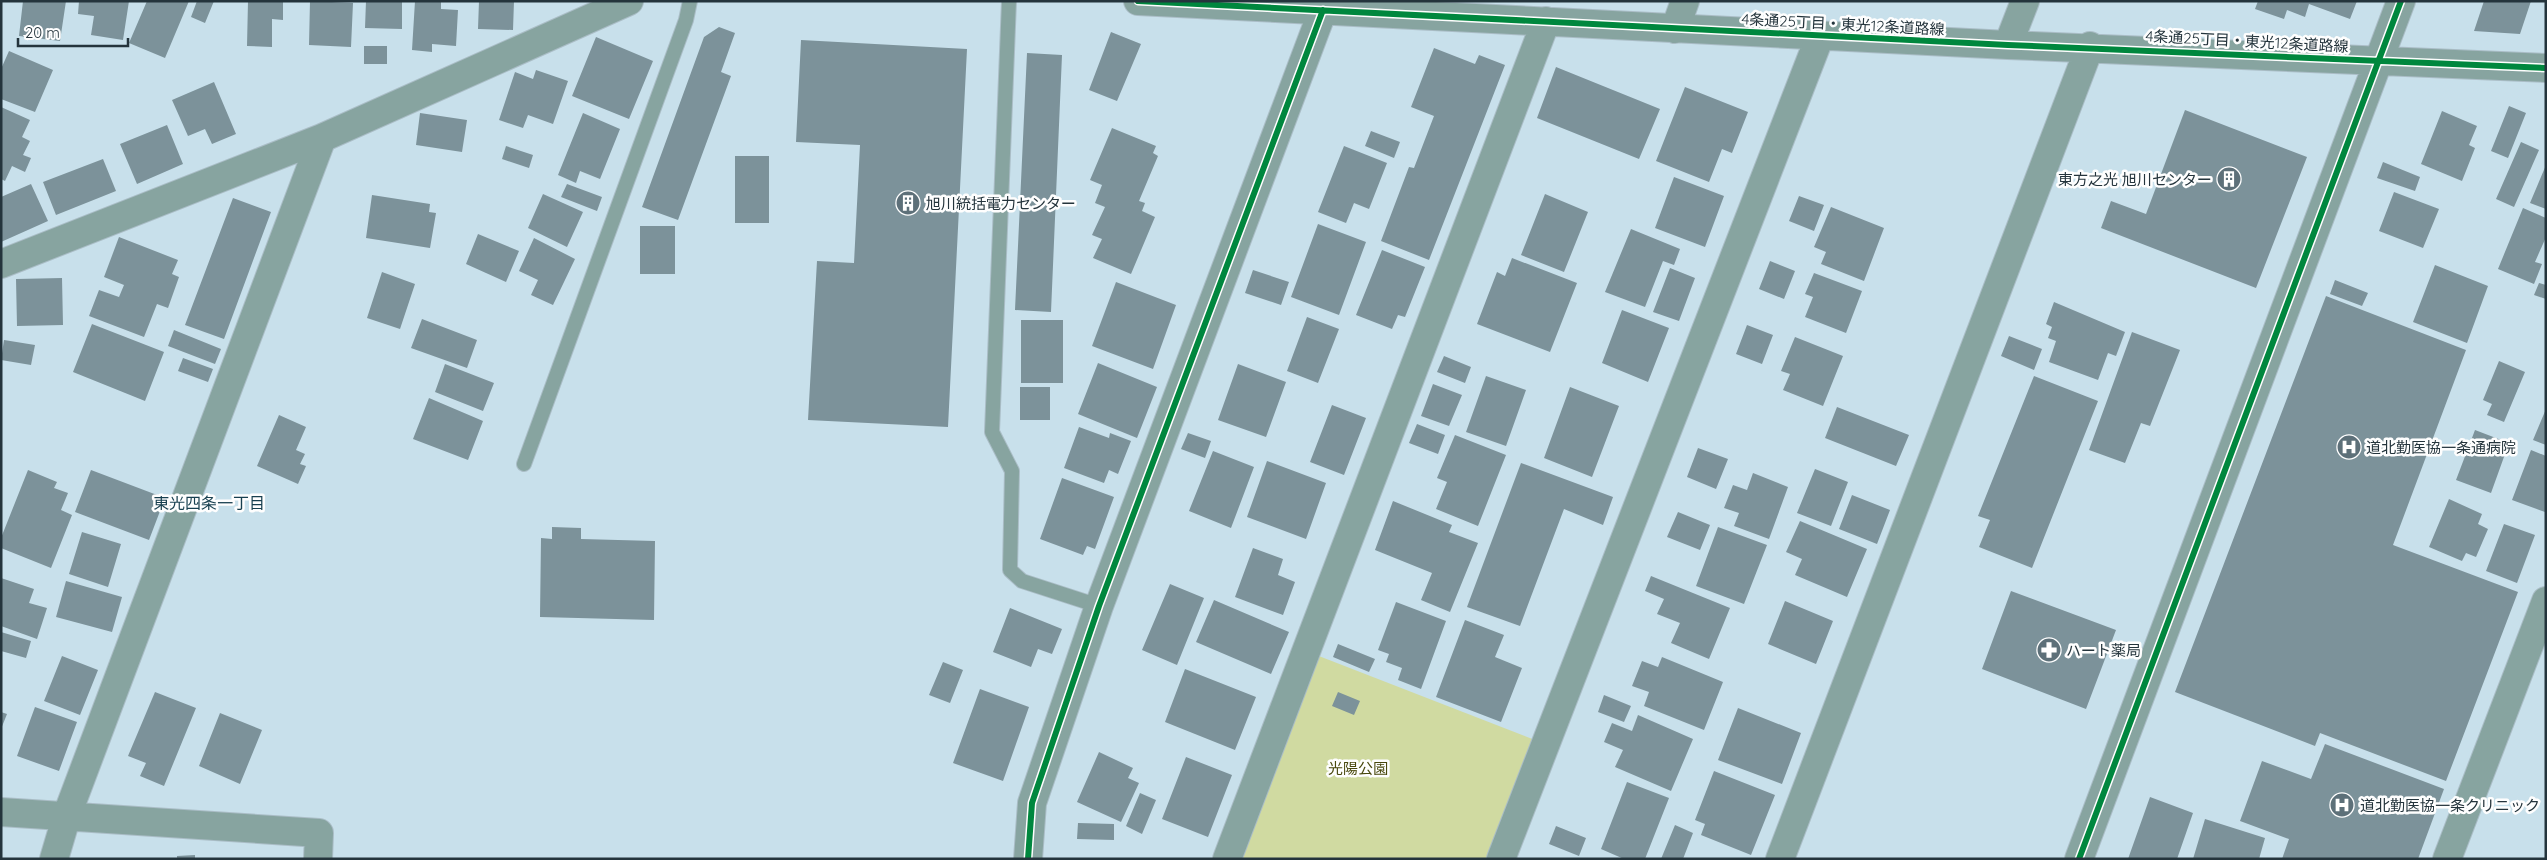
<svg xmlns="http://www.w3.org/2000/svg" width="2547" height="860" font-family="Quicksand,'Noto Sans JP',sans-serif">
	<rect width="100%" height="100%" fill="#c8e0eb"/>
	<path fill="#d0daa1" d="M1306,651L1545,744L1501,859H1227Z"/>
	<path fill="#7c929a" d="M23,1H66L60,41L19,36Z
		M79,1H129L123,40L91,35L94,16L78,14Z
		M147,1H189L165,58L129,43Z
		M197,1H214L205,23L191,17Z
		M248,1H283V20L272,19V47L247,46Z
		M310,1L353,3L351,47L309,45Z
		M366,1H402V29L365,28Z
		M415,1H441V9L458,10L456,46L432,44V52L412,50Z
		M479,1H514L513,30L478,29Z
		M2258,1H2357L2350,19L2309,4L2305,17L2287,10L2284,19L2255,9Z
		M2484,1H2531L2520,34L2474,31Z
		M719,27L735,33L721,72L731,76L678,220L642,207L704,37Z
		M1111,32L1141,44L1117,101L1089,90Z
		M596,37L653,61L629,119L572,96Z
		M801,40L967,49L948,427L808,420L817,261L854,263L860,145L796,142Z
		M364,46H387V64H364Z
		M1434,48L1475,64L1479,55L1505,65L1429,260L1381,241L1409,167L1414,168L1434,116L1411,107Z
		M9,51L53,70L35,112L1,99V69Z
		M1027,53L1062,55L1051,312L1015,310Z
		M1556,67L1660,109L1639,159L1537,118Z
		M536,70L568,81L553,124L528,115L523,128L499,120L515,72L533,79Z
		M214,82L236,134L212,144L205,129L188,136L172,100Z
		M1685,87L1748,112L1732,153L1722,149L1709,182L1656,161Z
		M2509,106L2526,113L2508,158L2491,151Z
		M1,107L30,120L22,137L30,141L23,155L31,158L25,172L12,166L5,181L1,179Z
		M2185,110L2307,157L2256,288L2101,228L2111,201L2146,214Z
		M2442,111L2477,126L2469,145L2475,148L2462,181L2421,164Z
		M420,113L467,120L462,152L416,145Z
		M583,113L620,129L600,179L580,171L576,183L558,175Z
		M167,125L183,164L137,184L120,144Z
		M1112,128L1156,146L1153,153L1158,156L1139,201L1145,203L1142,211L1155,217L1131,274L1093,258L1102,239L1092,235L1105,207L1095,203L1102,185L1090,180Z
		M1371,131L1400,142L1394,158L1365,146Z
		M2521,142L2539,150L2514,207L2496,199Z
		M506,146L533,155L529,168L502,159Z
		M1344,146L1387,163L1369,209L1354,203L1346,223L1318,212Z
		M735,156H769V223H735Z
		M103,159L116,191L56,215L43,182Z
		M2383,162L2420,177L2415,191L2377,178Z
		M2546,165V209L2530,203Z
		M1674,177L1724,196L1705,247L1655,228Z
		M31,184L48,221L1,242V197Z
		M567,184L602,197L597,211L561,197Z
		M2394,192L2439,209L2423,248L2379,231Z
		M543,194L583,212L567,247L528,228Z
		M1545,194L1588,212L1564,272L1521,255Z
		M372,195L430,204L429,212L436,213L430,248L366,238Z
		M1799,196L1824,205L1814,231L1789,221Z
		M233,198L271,212L224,339L185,325Z
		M1831,207L1884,228L1864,281L1821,264L1826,252L1814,247Z
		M2523,208L2546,218V237L2535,262L2542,264L2534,284L2498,269Z
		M1318,224L1366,242L1339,315L1291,297Z
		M640,226H675V274H640Z
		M1631,229L1680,249L1674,265L1663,261L1645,307L1605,292Z
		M478,234L519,251L506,282L466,264Z
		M119,237L178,260L172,274L179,277L168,308L157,304L144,337L89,316L99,290L119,297L124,285L104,277Z
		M534,238L575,259L553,305L531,295L538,280L519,271Z
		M1382,250L1425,267L1405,317L1398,315L1392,329L1356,315Z
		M1512,258L1577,283L1550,352L1477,324L1497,272L1505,276Z
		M1770,261L1795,271L1784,299L1759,289Z
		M2435,265L2488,286L2467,343L2413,322Z
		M1670,268L1695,278L1679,321L1653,312Z
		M1253,270L1289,282L1281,305L1245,293Z
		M382,272L415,284L400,329L367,318Z
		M1814,273L1862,291L1846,333L1805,317L1813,297L1805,294Z
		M62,278L63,325L17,326L16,279Z
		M2335,280L2368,293L2362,306L2330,294Z
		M1116,282L1176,305L1153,369L1092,346Z
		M2539,283L2546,285V299L2534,295Z
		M2326,296L2466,350L2393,545L2518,592L2446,781L2320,733L2315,746L2175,692Z
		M2054,302L2125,332L2116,356L2108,353L2098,380L2049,362L2056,341L2048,338L2052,327L2046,324Z
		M1622,310L1669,328L1648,382L1602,363Z
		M1307,317L1339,329L1318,383L1287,371Z
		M422,319L477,340L467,368L411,348Z
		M1021,320H1063V383H1021Z
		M92,324L164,352L145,401L73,372Z
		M1747,325L1773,335L1762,364L1736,354Z
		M174,330L221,349L215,364L168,346Z
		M2132,332L2180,350L2150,426L2141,423L2125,463L2089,450Z
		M2009,336L2042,349L2034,370L2001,356Z
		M1795,337L1843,356L1823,406L1783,390L1790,374L1781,371Z
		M4,340L35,345L31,365L1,360Z
		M1444,356L1471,367L1465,383L1437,372Z
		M183,358L213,369L208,382L178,371Z
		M2499,361L2525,372L2504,422L2487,415L2492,404L2483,400Z
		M1098,363L1157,387L1137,438L1078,414Z
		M445,364L494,383L483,411L435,392Z
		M1238,364L1286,382L1266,437L1218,420Z
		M1486,376L1526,390L1506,446L1466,432Z
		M2034,376L2098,401L2032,568L1979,547L1990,520L1978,516Z
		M1433,384L1462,395L1449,426L1421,416Z
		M1020,387H1050V420H1020Z
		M1570,387L1619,406L1592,477L1544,458Z
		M429,398L483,421L468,460L413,439Z
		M1332,405L1366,418L1344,475L1310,462Z
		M1837,407L1909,435L1896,466L1825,438Z
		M2546,409V445L2533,440Z
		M279,415L306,427L296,450L305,454L300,464L306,466L298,484L257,466Z
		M1417,424L1445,435L1438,454L1409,443Z
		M1079,427L1109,438L1110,433L1131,441L1118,474L1109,470L1104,483L1064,468Z
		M2475,430L2509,443L2491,493L2456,480Z
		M1188,433L1211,441L1205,458L1181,449Z
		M1455,435L1506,455L1478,526L1436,509L1447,482L1437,478Z
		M1698,448L1728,459L1716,489L1687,477Z
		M2531,450L2546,456L2545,512L2512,500Z
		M1213,451L1254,467L1231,528L1189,511Z
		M1267,461L1326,483L1306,539L1247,517Z
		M1521,463L1613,497L1603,525L1564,509L1520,626L1467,607Z
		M1815,469L1848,482L1831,526L1797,513Z
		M28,470L57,482L54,488L68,493L61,510L72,515L51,568L1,548V538Z
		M91,470L165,498L149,540L75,512Z
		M1753,473L1788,487L1769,539L1734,526L1739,513L1724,508L1733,485L1747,490Z
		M1062,478L1114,497L1095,549L1087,546L1083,555L1040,539Z
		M1852,495L1890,510L1877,544L1839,529Z
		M2449,499L2482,514L2478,524L2488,529L2476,557L2466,553L2462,561L2429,547Z
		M1393,501L1452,525L1449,532L1478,543L1450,612L1421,600L1432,573L1375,550Z
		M1678,512L1710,525L1700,550L1667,537Z
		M1800,521L1867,549L1847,597L1795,575L1802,559L1786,552Z
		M2504,524L2535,535L2517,583L2486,571Z
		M552,527L581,528V539L655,541L654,620L540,617L541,538L552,539Z
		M1718,527L1767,545L1744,604L1696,586Z
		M82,532L121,544L108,587L69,574Z
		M1253,548L1283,559L1278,575L1295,582L1283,615L1235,597Z
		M1651,576L1730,608L1709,659L1671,643L1680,623L1657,614L1664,599L1645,591Z
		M1,578L34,589L29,603L47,608L37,639L1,626Z
		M66,581L122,597L112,632L56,617Z
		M1170,584L1204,598L1177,665L1142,650Z
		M2011,591L2116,630L2086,709L1982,669Z
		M1214,600L1289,632L1271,674L1196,642Z
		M1785,601L1833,621L1816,664L1768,644Z
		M1396,602L1446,621L1421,689L1398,680L1402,668L1386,662L1389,654L1378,650Z
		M1010,608L1062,629L1052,654L1038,649L1031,667L993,652Z
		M1465,620L1504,635L1495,657L1522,668L1501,722L1436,697Z
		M1,632L31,641L26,658L1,651Z
		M1338,644L1375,659L1369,672L1333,657Z
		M62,656L98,670L80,715L44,701Z
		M1662,657L1723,682L1704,730L1644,706L1649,692L1632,686L1642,661L1658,667Z
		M943,662L963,670L950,703L929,695Z
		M1185,669L1256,697L1235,750L1165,722Z
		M980,689L1029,707L1003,781L953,763Z
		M155,692L196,708L164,786L140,776L146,763L128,756Z
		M1338,692L1360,701L1354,715L1332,706Z
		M1604,695L1631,706L1624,722L1598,712Z
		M35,707L77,722L59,771L17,756Z
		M1738,708L1801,733L1782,784L1718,760Z
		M1,712L7,714L1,729Z
		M220,713L262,730L240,784L199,766Z
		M1638,715L1693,739L1671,791L1615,767L1623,750L1604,742L1612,723L1632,731Z
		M2325,744L2444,789L2418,859H2282L2289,839L2240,821L2262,761L2311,779Z
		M1099,752L1133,768L1128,778L1139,783L1121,822L1077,802Z
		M1186,757L1232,775L1208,837L1162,819Z
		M1714,771L1775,795L1751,855L1701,835L1705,824L1695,820Z
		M1627,782L1669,798L1645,859H1624L1601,849Z
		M1140,793L1156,800L1142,834L1126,826Z
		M2150,797L2193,813L2177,859H2128Z
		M2205,819L2265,838L2259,859H2193Z
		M1078,823L1114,824V840L1077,839Z
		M1675,825L1693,833L1683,859H1661Z
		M1556,826L1586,838L1579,856L1549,844Z
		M195,855V859H177V856Z"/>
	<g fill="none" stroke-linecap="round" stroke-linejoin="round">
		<defs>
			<path id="service" d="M1009,1L992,432L1012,471L1010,570L1022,581L1099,606
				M524,464L686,20L690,1"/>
			<path id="minor" d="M1138,1L2008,45L2546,68
				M1675,29L1685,1
				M2008,45L2025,1
				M1,264L322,138L629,1
				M1,812L319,833L318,859
				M54,859L67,815L322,138
				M1028,859L1032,803L1099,606L1323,10
				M1227,859L1546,21
				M1501,859L1820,36
				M1780,859L2090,46
				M2079,859L2401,1
				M2447,859L2546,601"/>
		</defs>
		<use href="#service" stroke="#aabdc6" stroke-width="16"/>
		<use href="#minor" stroke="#aabdc6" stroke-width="30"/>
		<use href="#service" stroke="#87a4a0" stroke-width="14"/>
		<use href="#minor" stroke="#87a4a0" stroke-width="28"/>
		<defs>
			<path id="cycleway" d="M1138,1L2008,45L2546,68
				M1028,859L1032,803L1099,606L1323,10
				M2079,859L2401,1"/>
		</defs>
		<use href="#cycleway" stroke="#fefefe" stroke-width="9"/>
		<use href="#cycleway" stroke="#00873e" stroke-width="6"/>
	</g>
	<defs>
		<symbol id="building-disc" viewBox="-11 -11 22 22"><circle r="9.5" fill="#5d7079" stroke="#fefefe"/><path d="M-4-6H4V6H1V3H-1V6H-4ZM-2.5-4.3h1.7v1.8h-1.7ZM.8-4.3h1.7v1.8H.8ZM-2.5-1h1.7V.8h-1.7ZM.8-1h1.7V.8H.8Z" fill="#fff"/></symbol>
		<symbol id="hospital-disc" viewBox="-11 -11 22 22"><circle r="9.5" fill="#5d7079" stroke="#fefefe"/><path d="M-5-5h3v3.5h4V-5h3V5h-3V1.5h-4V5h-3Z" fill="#fff"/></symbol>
		<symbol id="pharmacy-disc" viewBox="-11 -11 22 22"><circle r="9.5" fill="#5d7079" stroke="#fefefe"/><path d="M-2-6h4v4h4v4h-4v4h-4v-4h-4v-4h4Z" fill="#fff"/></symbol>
	</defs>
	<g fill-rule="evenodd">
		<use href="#building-disc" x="2215" y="165" width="28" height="28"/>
		<use href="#building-disc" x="894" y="189" width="28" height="28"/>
		<use href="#hospital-disc" x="2335" y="433" width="28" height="28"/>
		<use href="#pharmacy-disc" x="2035" y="636" width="28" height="28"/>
		<use href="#hospital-disc" x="2328" y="791" width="28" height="28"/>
	</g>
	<g text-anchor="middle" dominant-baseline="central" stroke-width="5" stroke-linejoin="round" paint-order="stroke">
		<g font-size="15" fill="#24343c" stroke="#fefefe">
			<text transform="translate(1843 24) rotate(3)">4条通25丁目・東光12条道路線</text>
			<text transform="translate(2247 41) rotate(3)">4条通25丁目・東光12条道路線</text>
		</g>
		<g font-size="15" fill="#24343c" stroke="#fefefe" text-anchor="start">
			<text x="2212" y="179" text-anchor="end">東方之光 旭川センター</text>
			<text x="926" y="203">旭川統括電力センター</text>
			<text x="2366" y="447">道北勤医協一条通病院</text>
			<text x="2066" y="650">ハート薬局</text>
			<text x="2360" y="805">道北勤医協一条クリニック</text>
		</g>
		<g font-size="15" fill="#49480d" stroke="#fefefe">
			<text x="1358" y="768">光陽公園</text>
		</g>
		<g font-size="16" fill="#173f4f" stroke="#fefefe">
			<text x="209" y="503">東光四条一丁目</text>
		</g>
	</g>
	<rect width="2547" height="860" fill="none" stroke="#24343c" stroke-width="5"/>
	<path d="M18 38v8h110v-8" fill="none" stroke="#24343c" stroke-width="2.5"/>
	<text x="25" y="38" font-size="15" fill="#24343c" stroke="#fefefe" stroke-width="4" paint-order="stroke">20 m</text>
</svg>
